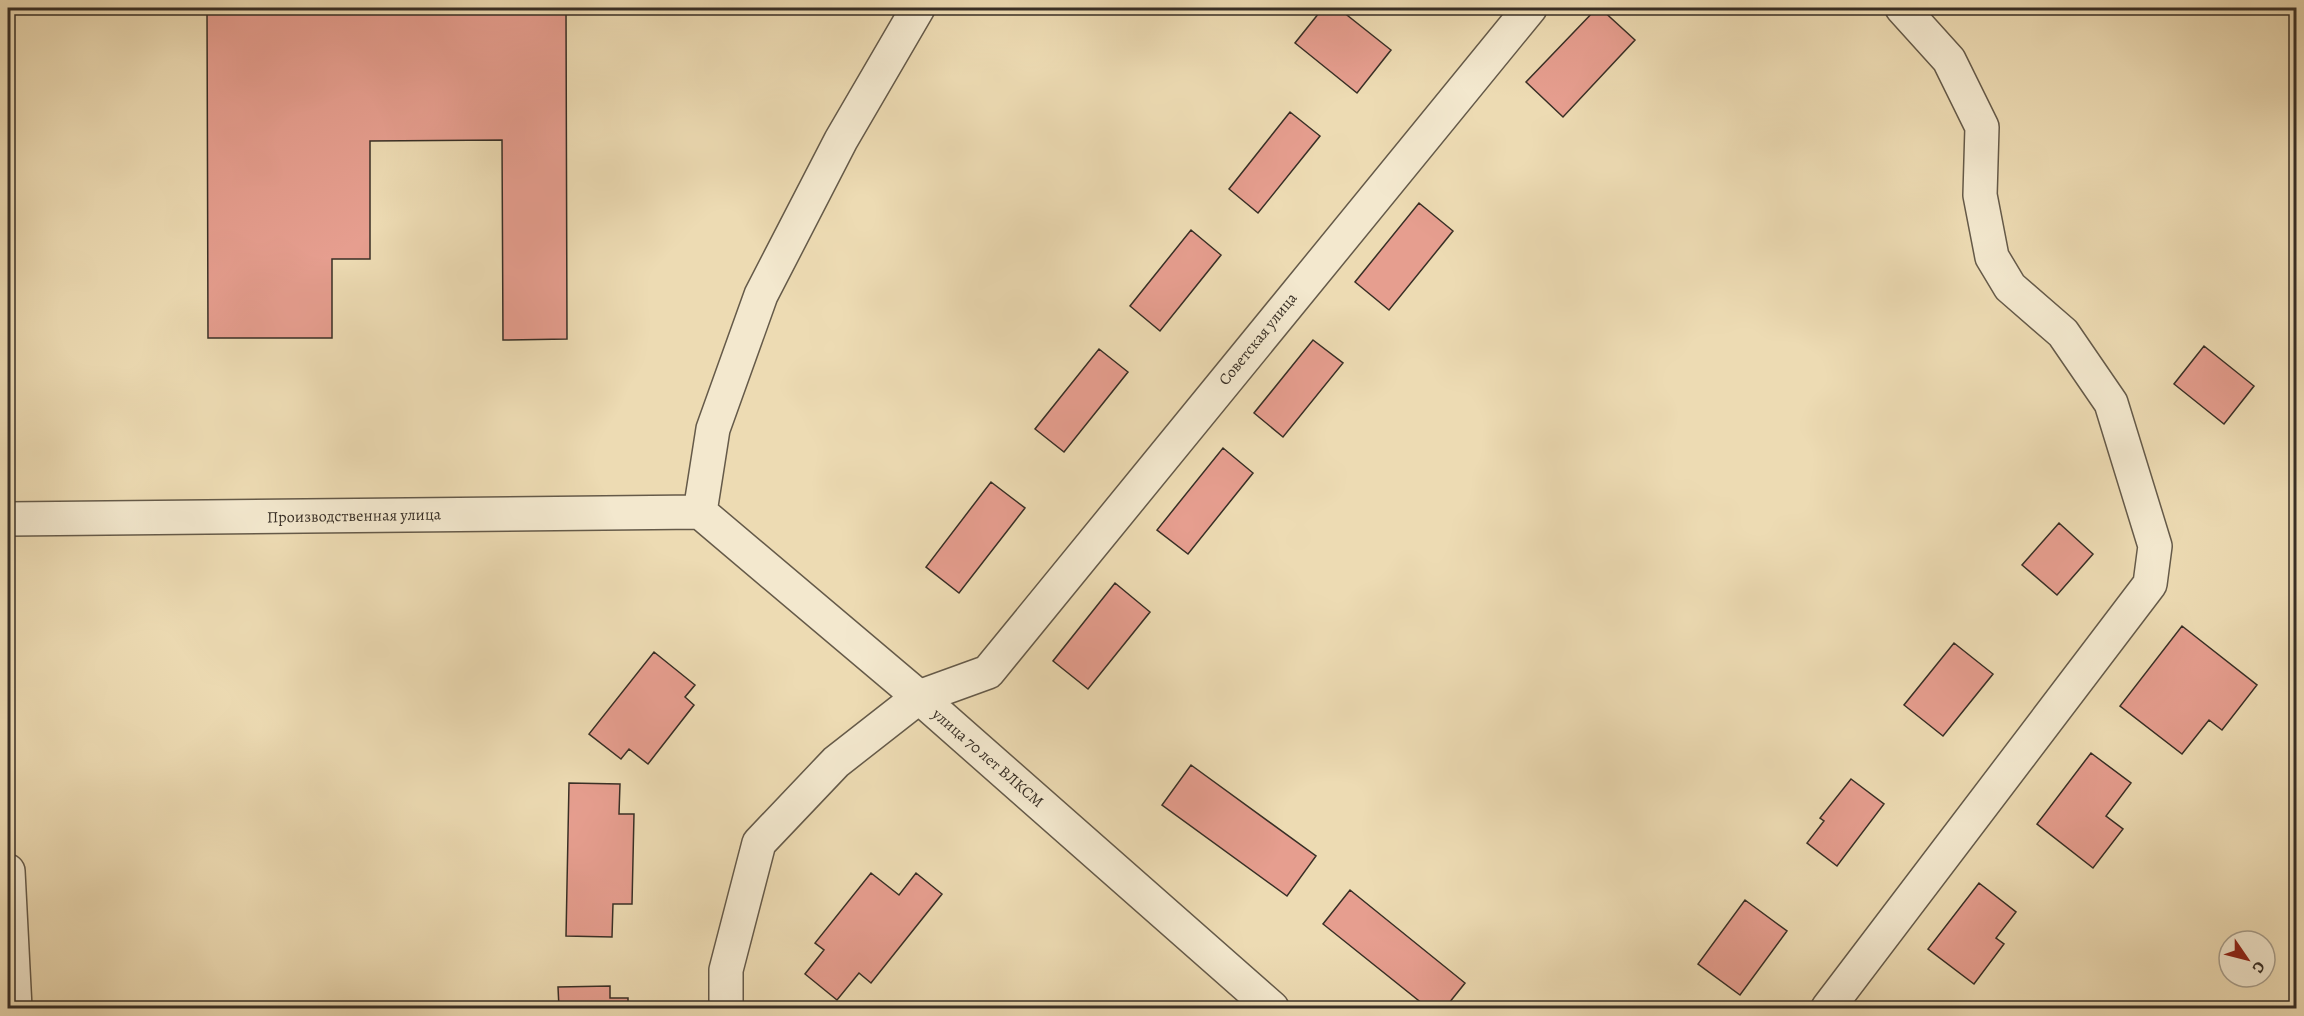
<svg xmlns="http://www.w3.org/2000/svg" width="2304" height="1016" font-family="Alegreya,serif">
	<rect width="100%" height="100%" fill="#eddbb3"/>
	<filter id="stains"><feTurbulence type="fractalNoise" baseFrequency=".00333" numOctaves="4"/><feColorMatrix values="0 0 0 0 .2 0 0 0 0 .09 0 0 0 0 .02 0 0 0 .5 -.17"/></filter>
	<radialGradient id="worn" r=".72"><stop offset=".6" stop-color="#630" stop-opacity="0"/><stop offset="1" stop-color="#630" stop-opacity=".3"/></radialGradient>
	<path fill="#e69e8f" stroke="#382f26" stroke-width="1.5" d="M207,8H566L567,339L503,340L502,140L370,141V259H332V338H208Z
		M1323,8H1338L1391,50L1357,93L1295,43Z
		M1597,8H1600L1635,40L1563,117L1526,82Z
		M1290,112L1320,136L1258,213L1229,189Z
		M1419,203L1453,231L1389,310L1355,282Z
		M1191,230L1221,255L1160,331L1130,306Z
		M1313,340L1343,363L1283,437L1254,413Z
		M2204,346L2254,386L2224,424L2174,384Z
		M1099,349L1128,372L1064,452L1035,429Z
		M1223,448L1253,473L1188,554L1157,530Z
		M991,482L1025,508L959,593L926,567Z
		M2059,523L2093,554L2057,595L2022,565Z
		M1115,583L1150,612L1088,689L1053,661Z
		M2182,626L2257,685L2222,730L2209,720L2182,754L2120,706Z
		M1954,643L1993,674L1943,736L1904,705Z
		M654,652L695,685L685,697L694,705L648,764L629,749L621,759L589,734Z
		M2091,753L2131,783L2106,816L2123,829L2093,868L2037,824Z
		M1191,765L1316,856L1287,896L1162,805Z
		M1851,779L1884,804L1837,866L1807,843L1824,821L1820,818Z
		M569,783L620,784L619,814H634L632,904H613L612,937L566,936Z
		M871,873L899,895L916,873L942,894L871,983L859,973L837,1000L805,974L824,950L815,943Z
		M1979,883L2016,912L1996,938L2004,944L1974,984L1928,949Z
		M1350,890L1465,983L1445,1008H1428L1323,924Z
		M1745,900L1787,931L1740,995L1698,964Z
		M610,986V998H628V1008H559L558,987Z"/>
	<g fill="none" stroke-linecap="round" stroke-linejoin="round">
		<defs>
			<path id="street" d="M700,512L919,697L1272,1008
				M700,512L713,429L761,295L841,140L918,8
				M8,519L700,512
				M8,871L15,1008
				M726,1008V970L759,843L836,762L919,697L988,672L1530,8
				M1828,1008L2150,584L2155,546L2111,403L2063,333L2010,287L1992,257L1980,195L1982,127L1949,60L1902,8"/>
		</defs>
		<use href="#street" stroke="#655a49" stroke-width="36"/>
		<use href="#street" stroke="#f3e8ce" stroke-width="33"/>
	</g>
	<g text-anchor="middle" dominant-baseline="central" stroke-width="6" stroke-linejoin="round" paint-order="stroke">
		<g font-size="16" fill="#382f26" stroke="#f3e8ce">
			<text transform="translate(1258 339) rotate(-51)">Советская улица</text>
			<text transform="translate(354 516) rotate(-1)">Производственная улица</text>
			<text transform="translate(988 758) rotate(41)">улица 70 лет ВЛКСМ</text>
		</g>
	</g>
	<rect width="2304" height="1016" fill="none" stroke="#eddbb3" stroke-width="30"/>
	<rect x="9" y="9" width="2286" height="998" fill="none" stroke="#382f26" stroke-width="3"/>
	<rect x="15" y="15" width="2274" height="986" fill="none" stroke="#382f26" stroke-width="1.5"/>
	<g transform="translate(2247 959) rotate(125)"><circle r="28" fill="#f3e8ce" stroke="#a89e8b" stroke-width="1.5"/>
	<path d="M0-4.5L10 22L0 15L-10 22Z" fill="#8f2418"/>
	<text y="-9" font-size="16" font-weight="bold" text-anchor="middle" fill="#382f26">С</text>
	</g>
	<rect width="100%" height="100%" filter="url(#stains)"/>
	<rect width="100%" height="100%" fill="url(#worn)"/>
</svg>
